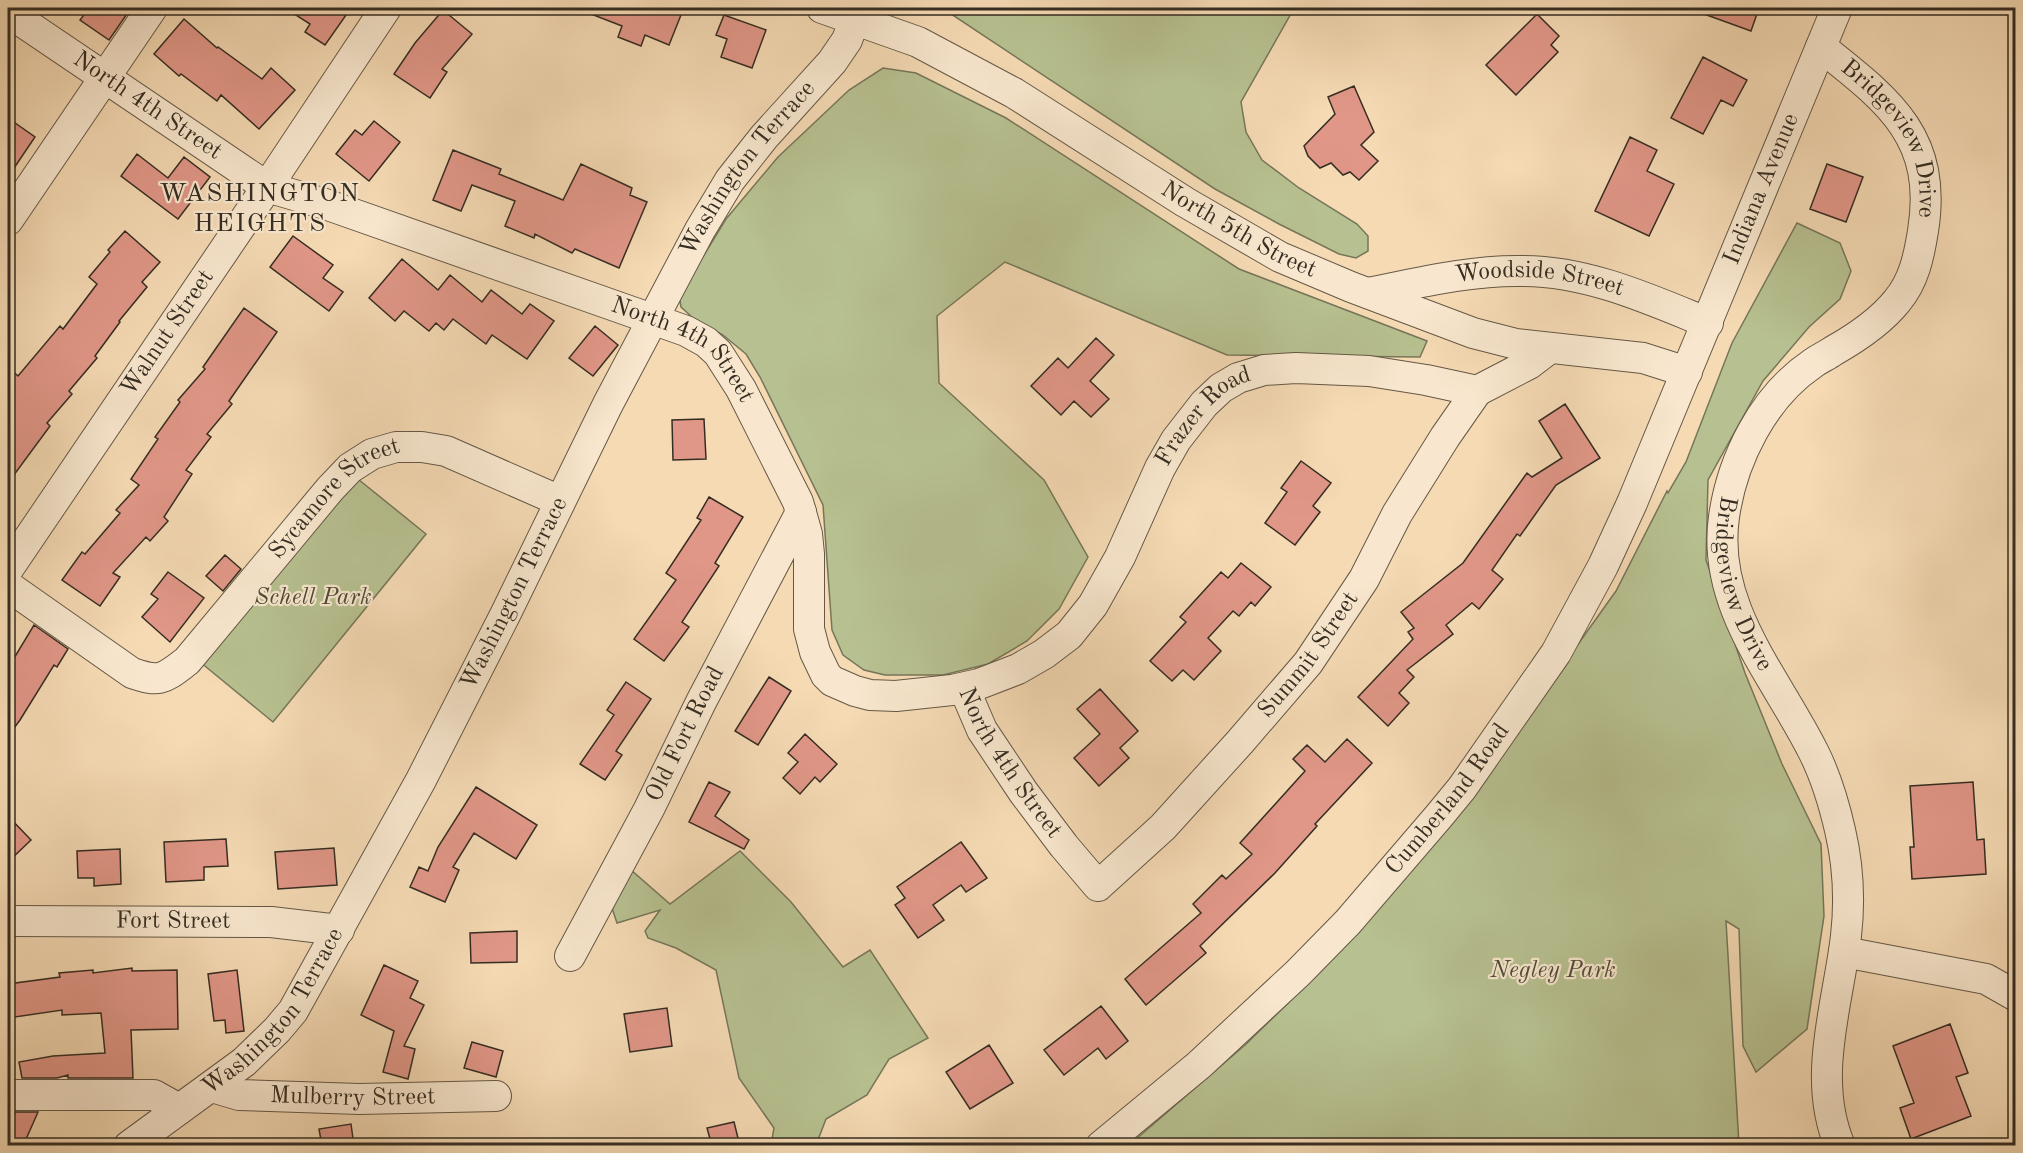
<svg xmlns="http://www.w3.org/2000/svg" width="2023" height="1153" font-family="'Old Standard TT',serif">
	<rect width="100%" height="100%" fill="#f5dab4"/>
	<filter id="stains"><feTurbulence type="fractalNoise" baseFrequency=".00333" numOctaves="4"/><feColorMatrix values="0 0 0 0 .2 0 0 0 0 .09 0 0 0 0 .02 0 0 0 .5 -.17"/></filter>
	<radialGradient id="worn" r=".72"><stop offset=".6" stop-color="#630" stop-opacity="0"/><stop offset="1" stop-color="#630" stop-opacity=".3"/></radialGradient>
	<path fill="#b7c090" stroke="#767659" stroke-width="1.5" d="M946,8H1311L1313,13L1292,12L1241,102L1246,132L1262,160L1299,188L1357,224L1368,236V251L1356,258L1339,254L1279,224L1215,189L948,12Z
		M883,68L916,73L1006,118L1239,269L1427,341L1420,357L1227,355L1005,262L937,316L939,383L1044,480L1088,557L1059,609L1027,641L988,664L943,675H885L864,670L843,655L832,630L823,505L760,377L746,354L723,335L693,318L681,307L679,296L726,219L778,157L849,90Z
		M1797,223L1840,243L1851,271L1840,299L1809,327L1763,381L1708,480L1706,560L1745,673L1782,764L1821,844L1824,916L1807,1029L1756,1072L1743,1046L1739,929L1726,921L1739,1145L1128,1146L1245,1045L1322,970L1407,873L1531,710L1616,591L1667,491L1668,493L1686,462L1732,343Z
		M353,475L426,534L273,722L200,662Z
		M740,851L791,902L843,967L870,950L928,1038L889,1059L867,1095L826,1119L816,1145H771L774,1128L739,1078L716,970L676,948L648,938L645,931L660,910L617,923L612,908L631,870L670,904Z"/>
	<path fill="#e19788" stroke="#352d22" stroke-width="1.5" d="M89,8H131L109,40L80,20Z
		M285,8H351L325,45L305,32L310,24Z
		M579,8H661L681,15L669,45L645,35L641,46L618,37L622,26L578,9Z
		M1694,8H1759L1751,31L1693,10Z
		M443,10L472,34L442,69L447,72L430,98L394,74L415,43Z
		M1537,14L1559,36L1551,45L1558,52L1516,95L1486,65Z
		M724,15L766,30L752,68L721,57L727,39L716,35Z
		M184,19L217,48L218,47L262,79L271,68L295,90L259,129L221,95L217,101L181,74L179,76L154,54Z
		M1703,57L1747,80L1733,106L1721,100L1703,134L1671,118Z
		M1354,86L1374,132L1361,145L1378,161L1359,180L1350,172L1343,175L1331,163L1320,168L1308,156L1304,146L1335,114L1328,97Z
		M8,118L35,137L8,177Z
		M374,121L400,142L369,181L336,154L355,130L362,135Z
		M1630,137L1657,150L1647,171L1674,184L1649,236L1595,211Z
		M453,150L501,169L499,174L563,200L581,164L632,188L630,195L647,202L619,268L575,249L572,253L535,234L534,238L505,226L515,201L472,185L461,211L433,200Z
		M137,154L168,178L184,157L210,177L178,219L121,176Z
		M1827,164L1863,177L1846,222L1810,209Z
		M125,231L160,262L142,282L147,287L119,321L120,322L95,356L97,358L69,391L72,394L47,423L50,426L8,483V367L18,376L60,326L63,329L97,284L89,277L110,252L108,250Z
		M293,236L333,265L323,278L343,292L329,311L270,267Z
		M402,259L438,290L450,275L482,302L491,290L522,314L530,304L554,321L527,359L492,335L486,344L453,319L444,330L436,323L429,331L404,311L395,321L369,298Z
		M244,308L277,332L229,401L232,404L207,434L211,437L186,470L192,474L164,517L168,521L150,541L146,537L113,573L120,577L100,606L62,580L82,552L85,554L120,513L116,510L139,485L131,479L158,439L155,437L180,402L178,400L205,369L203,367Z
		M595,326L618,345L593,376L569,358Z
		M1096,338L1114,355L1090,381L1109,399L1091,417L1074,401L1061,415L1031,386L1058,358L1068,368Z
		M1565,404L1600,458L1556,485L1520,536L1517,534L1492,570L1503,579L1479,609L1472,603L1446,625L1453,634L1407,670L1414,677L1399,693L1409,703L1388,726L1358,697L1413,639L1408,632L1414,628L1401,612L1463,563L1527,473L1532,477L1562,458L1539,421Z
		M704,419L706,459L673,460L672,420Z
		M1301,461L1331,483L1313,506L1320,512L1295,545L1265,523L1287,492L1281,488Z
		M709,497L743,517L715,563L719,566L682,622L689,627L664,661L634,639L676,580L666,573L701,520L697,518Z
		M225,555L241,569L223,591L206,576Z
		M1241,563L1271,587L1255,606L1251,602L1239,616L1233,611L1208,638L1221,651L1194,680L1183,670L1172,681L1150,661L1186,622L1180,617L1221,572L1228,578Z
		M168,572L204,598L170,642L142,617L158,599L151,594Z
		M34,625L68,649L57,667L54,665L20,720L8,736V668Z
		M769,677L791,691L758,745L735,731Z
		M626,682L651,699L616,751L622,755L605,780L580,764L614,715L607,710Z
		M1100,689L1138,731L1120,748L1129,758L1099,786L1074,758L1100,734L1077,709Z
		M805,734L837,764L820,782L815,777L800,794L783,778L798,762L788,753Z
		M1347,739L1372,763L1315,824L1317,826L1275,873L1200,946L1206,953L1146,1005L1125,979L1201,913L1193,904L1222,875L1226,879L1252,854L1240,843L1305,771L1293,759L1307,745L1325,762Z
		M709,782L730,792L715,816L749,840L744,849L689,822Z
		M1973,782L1977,840L1984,839L1986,874L1912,879L1910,847H1914L1910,786Z
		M476,787L537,825L516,859L474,833L453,867L459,870L445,902L410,887L419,867L428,871L438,847Z
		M8,816L31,840L8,862Z
		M226,839L228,866L204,867V880L166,882L164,842Z
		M961,842L987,878L966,892L961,885L933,905L944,920L918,938L895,905L905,898L897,887Z
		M334,848L337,885L278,889L275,852Z
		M120,849L121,884L94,886V878H78L77,851Z
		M517,931V962L471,963L470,933Z
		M384,965L418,981L410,998L424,1005L404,1046L415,1049L408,1079L383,1072L394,1031L361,1015Z
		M132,968V971L177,970L178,1029L131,1030L133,1078H68V1075L57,1078H22L19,1062L53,1056L105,1053L101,1013L62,1015V1010L8,1018V984L60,977L59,973L93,970V973Z
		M237,970L244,1031L226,1033L225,1020L214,1021L208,974Z
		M1101,1006L1128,1041L1106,1059L1098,1048L1064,1075L1044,1050Z
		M667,1008L672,1046L630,1052L624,1014Z
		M1950,1024L1968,1073L1956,1077L1971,1116L1911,1139L1900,1108L1914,1103L1893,1046Z
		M472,1042L503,1051L496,1077L464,1068Z
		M989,1045L1013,1083L970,1109L946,1072Z
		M8,1112L14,1115L15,1112H38L23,1146H8Z
		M734,1122L740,1146H712L707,1128Z
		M351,1124L354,1146H322L319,1129Z"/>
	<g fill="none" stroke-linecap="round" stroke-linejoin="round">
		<defs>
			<g id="minor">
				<path id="s1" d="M822,8L918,42L1014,93L1185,202L1280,257L1351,287L1473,333L1516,344L1643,358L1687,372"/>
				<path id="s2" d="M8,12L267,187L325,204L652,319L686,331L706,342L718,353L741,389L798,502L807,534L809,554V629L815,652L826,675L832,681L855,691L870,695L896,696L952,690L979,684L1018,669L1044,654L1069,635L1093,605L1120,557L1160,468L1176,440L1204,404L1221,388L1238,378L1264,370L1296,368L1369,371L1426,380L1477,391L1529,364L1550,348"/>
				<path id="s3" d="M1821,47C1889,101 1938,137 1923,231C1919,256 1914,281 1897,301C1881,321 1856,338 1833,351C1826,356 1818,359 1812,364C1763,397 1732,460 1724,517C1711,607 1777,678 1814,753C1826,777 1834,804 1840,830C1848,864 1850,901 1846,936C1838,1005 1811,1078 1840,1146"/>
				<path d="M8,220L152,8"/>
				<path id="s4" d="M1368,293C1418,283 1471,270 1522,271C1588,271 1649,299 1708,323"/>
				<path id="s5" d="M8,569L267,187L386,8"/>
				<path id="s6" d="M8,586L132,673C161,683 163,679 187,661L330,489L350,468L372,454L396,447H422L446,451L560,501"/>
				<path id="s7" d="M964,688L982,730L1024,793L1064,846L1098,886L1163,827L1240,742L1308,663L1364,579L1397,514L1445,437L1477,391"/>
				<path id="s8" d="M8,921L271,922L339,930"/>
				<path d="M1844,952L1986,979L2016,996"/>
				<path id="s9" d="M570,956L649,809L701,702L801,512"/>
				<path id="s10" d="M212,1087L239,1095L359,1099L496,1096"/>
				<path d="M8,1095H154L179,1109"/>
				<path id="s11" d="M129,1146L244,1062L277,1030L293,1011L421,780L506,613L608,404L700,230L730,180L764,137L832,62L847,40L859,8"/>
				<path id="s12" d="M1101,1146L1199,1065L1298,973L1348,922L1439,816L1462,788L1556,653L1603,566L1632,503L1837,8"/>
			</g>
		</defs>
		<use href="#minor" stroke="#655846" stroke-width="32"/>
		<use href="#minor" stroke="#f8e7ce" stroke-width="30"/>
	</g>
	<g text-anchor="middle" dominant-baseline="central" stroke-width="4.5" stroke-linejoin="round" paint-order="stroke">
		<g font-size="24" fill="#352d22" stroke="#f8e7ce">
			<text stroke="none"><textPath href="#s2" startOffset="168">North 4th Street</textPath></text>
			<text stroke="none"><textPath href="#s3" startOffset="120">Bridgeview Drive</textPath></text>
			<text stroke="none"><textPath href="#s11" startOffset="1172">Washington Terrace</textPath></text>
			<text stroke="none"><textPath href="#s12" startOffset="1182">Indiana Avenue</textPath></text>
			<text stroke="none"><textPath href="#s1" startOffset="474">North 5th Street</textPath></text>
			<text stroke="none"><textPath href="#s4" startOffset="174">Woodside Street</textPath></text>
			<text stroke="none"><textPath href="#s5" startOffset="285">Walnut Street</textPath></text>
			<text stroke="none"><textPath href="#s2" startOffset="764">North 4th Street</textPath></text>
			<text stroke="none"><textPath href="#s2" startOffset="1664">Frazer Road</textPath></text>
			<text stroke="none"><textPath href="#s6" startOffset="434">Sycamore Street</textPath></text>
			<text stroke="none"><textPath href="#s3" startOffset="658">Bridgeview Drive</textPath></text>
			<text stroke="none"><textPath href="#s11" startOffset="686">Washington Terrace</textPath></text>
			<text stroke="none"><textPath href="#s7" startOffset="554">Summit Street</textPath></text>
			<text stroke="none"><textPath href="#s9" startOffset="250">Old Fort Road</textPath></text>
			<text stroke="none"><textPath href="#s7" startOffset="88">North 4th Street</textPath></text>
			<text stroke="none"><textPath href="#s12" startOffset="492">Cumberland Road</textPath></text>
			<text stroke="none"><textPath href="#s8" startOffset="165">Fort Street</textPath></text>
			<text stroke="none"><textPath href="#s11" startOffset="200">Washington Terrace</textPath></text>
			<text stroke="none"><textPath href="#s10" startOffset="142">Mulberry Street</textPath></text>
		</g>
		<g font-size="24" font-style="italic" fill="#4f4a38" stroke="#f8e7ce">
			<text x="313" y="598">Schell Park</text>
			<text x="1553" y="971">Negley Park</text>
		</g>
		<g font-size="26" letter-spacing="1.5" fill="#352d22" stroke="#f8e7ce">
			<text x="260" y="194">WASHINGTON<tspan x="260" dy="30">HEIGHTS</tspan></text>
		</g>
	</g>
	<rect width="2023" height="1153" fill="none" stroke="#f5dab4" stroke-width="30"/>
	<rect x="9" y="9" width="2005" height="1135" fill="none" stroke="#352d22" stroke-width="3"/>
	<rect x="15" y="15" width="1993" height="1123" fill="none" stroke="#352d22" stroke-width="1.5"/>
	<rect width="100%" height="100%" filter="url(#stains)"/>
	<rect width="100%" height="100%" fill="url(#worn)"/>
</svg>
